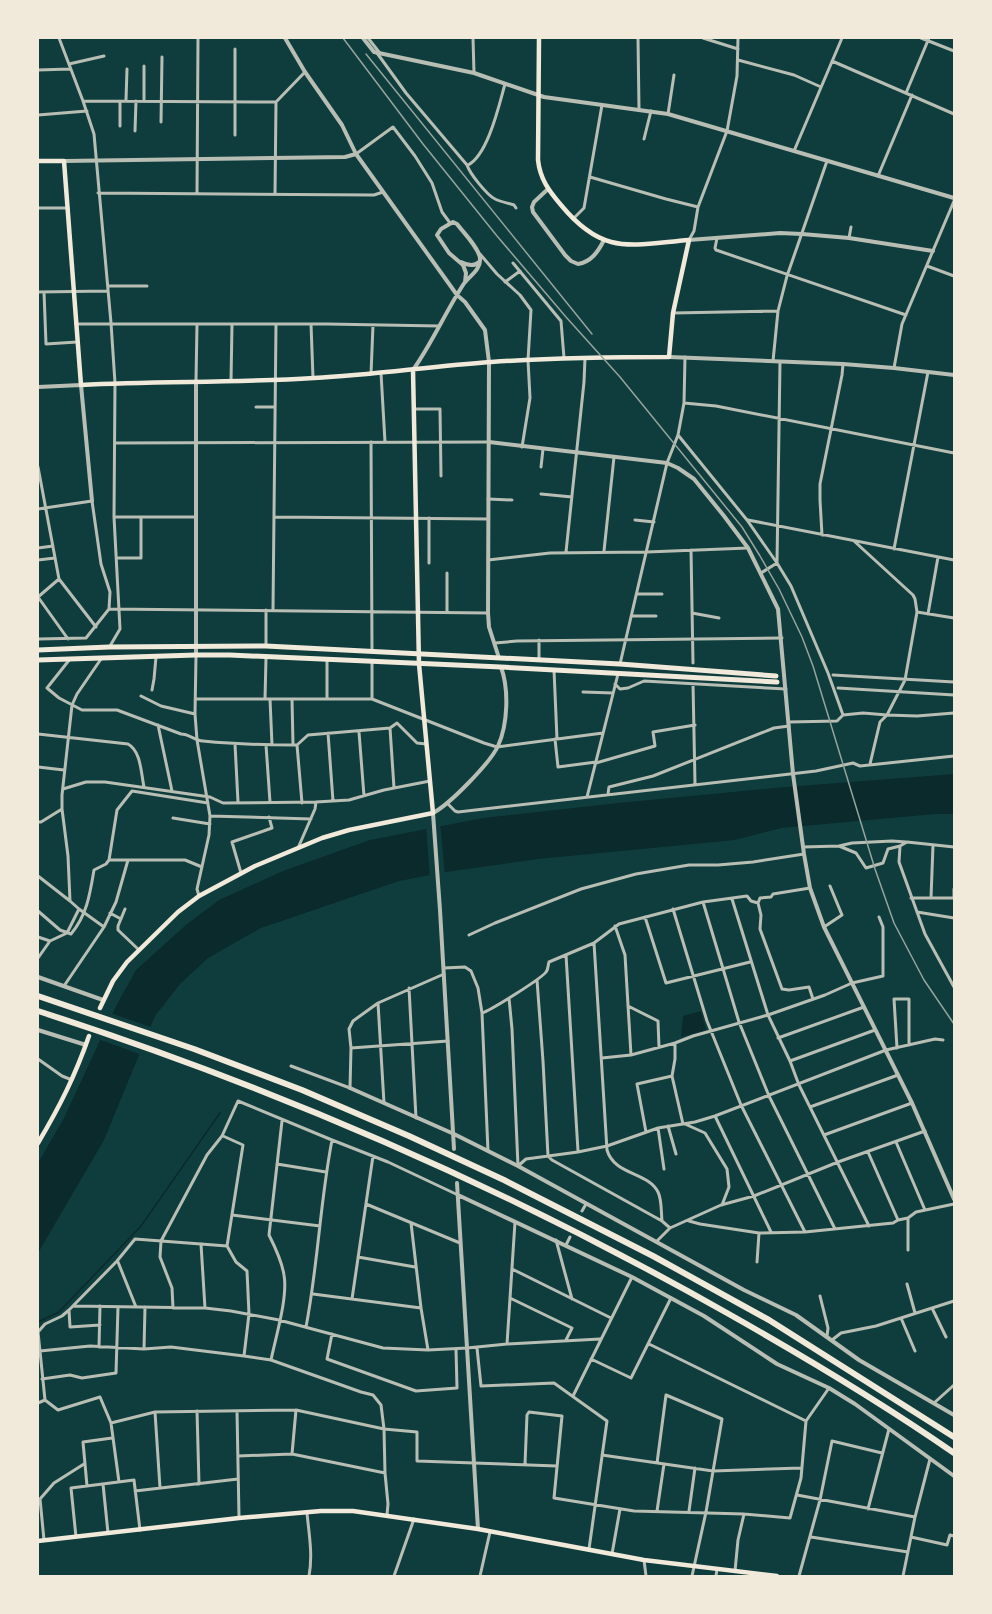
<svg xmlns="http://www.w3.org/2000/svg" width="992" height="1614" font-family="'Fira Sans Condensed',sans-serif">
	<rect width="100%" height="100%" fill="#0f3d3e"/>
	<path fill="#0a2a2b" d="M954,774V814H935L781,828L735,840L538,859L446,872L399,881L261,928L208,958L180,984L155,1016L104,1140L38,1253V1163L64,1118L117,1004L136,970L187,924L219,900L283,871L370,840L483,818L618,803L786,787Z
		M701,1011L706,1030L681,1037L683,1016Z"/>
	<path fill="#0f3d3e" d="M440,823L445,875L430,878L426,826Z
		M110,1013L154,1028L142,1055L98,1039Z"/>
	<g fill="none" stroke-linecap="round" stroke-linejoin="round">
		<path stroke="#0a2a2b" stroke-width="1.5" d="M38,1322L59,1312L141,1226L220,1113"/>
		<path stroke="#b8beb3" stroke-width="3" d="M59,38L83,101L94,134L111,323L115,383L114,517L120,629L110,646
			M368,38L379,52
			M473,38L474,73
			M638,38L639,109
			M703,38L738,49
			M921,38L954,51
			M377,53L406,93L467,165C470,174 487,195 495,199C501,202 508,203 514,205L516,208
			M738,60L794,75L821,87
			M832,61L954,114
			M69,64L104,56
			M144,66V100
			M38,70L70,69
			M906,93L929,38
			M126,100L127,69
			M83,101L276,102
			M120,101V126
			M668,114L674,75
			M38,115L87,111
			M161,122L162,57
			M135,131L136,101
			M235,135V49
			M644,139L651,111
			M794,151L842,38
			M356,154L393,127L415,156L432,183L442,212L450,223
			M468,165C488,155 499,105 505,84
			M878,176L912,95
			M590,177L666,199L698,207
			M98,193L374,195L383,192
			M197,193L198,38
			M275,194L276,102L305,72
			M38,208H68
			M573,219L584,208L602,105
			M717,238L715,248L716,250L906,315
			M849,238L851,227
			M689,240L694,231L698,207L727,131L737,76L738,38
			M480,254L497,274L520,295L531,310L528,360L530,398L522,447
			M513,263L561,321L564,358
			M927,266L954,276
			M505,282L520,271
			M108,286H147
			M38,292L108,291
			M44,292L46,344L77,342
			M673,313L778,311
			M76,324H327L439,326
			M311,324L313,378
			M773,361L778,311L787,276L827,161
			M894,368L902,324L954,201
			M381,373L385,442
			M371,374L373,325
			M196,381L197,324
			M231,381L232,324
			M684,403L716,406L954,453
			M256,407H275
			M414,409H440L441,476
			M678,435L747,520L777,563L791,586L828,673L843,715L837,721L789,722
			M371,442L372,650
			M115,443L489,442
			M38,467L59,579L96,627
			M541,467L543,449
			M541,494L572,497
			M488,499L512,500
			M38,509L92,501L101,564L110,592L109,609L86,638L38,639
			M114,517H196
			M274,517L488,519
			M635,520L654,522
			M748,520L954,560
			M822,535L820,500V484L842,375L843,364
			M38,548L53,546
			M894,549L928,372
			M691,550L693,663
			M604,551L614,457
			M566,552L584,382L585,358
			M117,558H141V517
			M38,560L55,558
			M488,560L550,553L647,552L748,548
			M429,563V518
			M761,573L777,563L780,362
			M637,594H662
			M38,597L68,639
			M38,597L59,579
			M109,609L488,613
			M266,610V645
			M273,610L276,324
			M447,612V573
			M917,612L954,618
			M692,613L719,618
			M928,614L938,557
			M632,616H656
			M539,640V660
			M495,643L517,641L782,638
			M196,656L195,714L197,740L210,816L209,835L197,889L199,896
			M70,659L47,688L59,698L82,710H117L181,734C189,734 194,740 203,741C233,744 262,745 293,745H297L308,735L390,728L397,723L417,743L426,744
			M327,659V699
			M620,664L667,463L678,435L684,403L685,357
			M554,670L557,739
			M833,675L954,682
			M615,684L620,689L628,688L644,681L786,689
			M693,684L695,784
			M838,688L954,695
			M152,690L154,679L156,657
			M583,692L613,693
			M141,696L161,706L195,714
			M195,699H372L484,743L497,747L603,733
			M265,699L266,658
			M270,699L272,745
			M292,699L293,745
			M372,699V662
			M843,715L863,713L887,715L905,680L917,612L915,599L913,595L854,541
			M158,725L172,791
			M390,728L394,788
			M359,732L364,796
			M328,733L333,801
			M38,734L128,744C141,751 141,773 144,787
			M555,739L558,767L596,762
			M235,744L238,802
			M266,745L270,802
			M297,745L302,803
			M596,763L655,746L653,732L695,725
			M870,764L880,722L887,715L917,716L954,713
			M38,767L64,770
			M63,789L86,782H105L210,797L223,803L316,802L349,800L384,790L430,781
			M608,794L609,787L653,776L774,728L789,726
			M587,797L618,674
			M447,803L455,811L458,812L816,771L853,763L860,766L954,756
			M210,816L311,819
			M173,818L210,824
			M38,822H41L62,809
			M839,846L856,853L866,868L883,863L888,849L900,846L907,842L954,847
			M900,846L899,862L925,934L954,987
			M803,847L839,846L852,843L892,841L906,842
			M298,848L315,809L316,802
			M110,860H185L202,867
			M241,873L232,842L272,828L269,817
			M38,876L70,901
			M911,898H954
			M931,898L933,845
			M954,898V889
			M732,899L768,1015L790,1061L799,1085L869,1226
			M703,902L739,1022L769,1096L835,1229
			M758,903L761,915L760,929L782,989L789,990L809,987L813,999
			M79,909L104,927
			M125,909L118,926V930L139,950
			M673,909L707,1021L741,1105L805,1232
			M38,911L60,930L71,934C87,915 90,894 94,870L106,864L109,860L117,810L132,791L208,803
			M917,912L954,918
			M110,913L121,919
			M645,917L666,983L750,962
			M615,926L625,955L631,1055
			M824,927L842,915L830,886
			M469,935L495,923L581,889L636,874L689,865H718L753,862L804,854
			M38,937L50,941
			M594,943L607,1150C614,1175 648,1172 658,1192C662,1200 661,1212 662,1221
			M566,955L578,1151
			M38,958L50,941L67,933L79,909L70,901L68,856L62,809V795L72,705L77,694L101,659
			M444,968L465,967L471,971L478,988L482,1013L488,1151
			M537,980L543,1061L548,1156L552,1160L662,1221L670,1228
			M64,986L104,927L116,902L128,860
			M409,988L416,1118
			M509,998L512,1029L518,1166L526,1159L578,1152L607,1146L658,1128L695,1122L715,1116L886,1050L935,1039L943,1040
			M378,1003L384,1103
			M628,1006L658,1021L659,1047
			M482,1013C491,1010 541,979 546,972C548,970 548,965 549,962L594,943L619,924L703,902L747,896L751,901L758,903L760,898L771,897L773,894L810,888
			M778,1038L864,1007
			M675,1043V1059L672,1076L683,1124
			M351,1048L448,1041
			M897,1048L894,999H909V1045
			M602,1058L631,1055L675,1043L693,1036L768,1015L825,995L852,983L883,976V927L879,917
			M38,1059L62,1076L72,1080
			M790,1061L875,1030
			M291,1066L350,1088L351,1048L349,1029L353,1021L378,1003L444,974
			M810,1107L898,1075
			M715,1116L771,1232
			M685,1124L705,1133L727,1169L729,1187L722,1205
			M668,1126L676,1154
			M658,1128L664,1169
			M646,1132L637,1084L672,1076
			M824,1135L912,1103
			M223,1136L243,1145L227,1246L236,1262L247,1271L249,1314L244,1356
			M896,1142L925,1210
			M868,1152L898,1220
			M277,1164L326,1172
			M366,1204L460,1243
			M582,1211L586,1204
			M232,1215L320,1226
			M908,1218V1250
			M689,1221L700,1224L759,1233L805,1232L893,1223L898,1220L908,1218L916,1212L954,1204
			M411,1223L421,1308L428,1350
			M556,1240L572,1299
			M657,1241L670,1228L721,1205L754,1196L838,1162L925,1131
			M201,1244L205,1308
			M566,1245L570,1237
			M358,1257L415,1267
			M118,1262L136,1307
			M757,1262L759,1233
			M512,1269L611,1318
			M907,1284L915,1313
			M313,1294L421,1308
			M820,1296L828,1328L827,1336
			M510,1298L572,1328L566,1340
			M352,1299L373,1156
			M73,1306L205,1308L231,1311L279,1320L383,1348L428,1350L467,1348L507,1344L600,1339
			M173,1308L172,1288L160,1257L161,1241L207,1155L222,1136L238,1101L332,1140L388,1162L458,1195
			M932,1308L946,1337
			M69,1310L70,1327L100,1325
			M901,1318L915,1351
			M306,1327C318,1265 320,1202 332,1140
			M38,1332L45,1324L62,1316L69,1310L117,1261L135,1239L227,1246
			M38,1332L45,1400L58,1410L100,1397L111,1423L119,1482
			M332,1334L327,1359L416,1391L457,1388L456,1349
			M832,1340L841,1333L876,1326L954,1301
			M507,1344L515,1222
			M649,1344L806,1421
			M99,1347L100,1306
			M477,1348L481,1386L554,1383L607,1421L589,1549
			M144,1349L145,1307
			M40,1351L90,1346L144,1349L171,1347L244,1356L271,1360L361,1392L373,1395L381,1405L384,1429L385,1473L388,1504L387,1515
			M591,1359L631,1378L671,1298
			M271,1360C276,1336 288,1297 284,1275C282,1261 275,1247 269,1235L282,1121
			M42,1379L70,1375L82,1378L116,1373L118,1307
			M573,1396L632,1277
			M38,1403L45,1400
			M934,1403L954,1385
			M197,1411L199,1484
			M237,1411L239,1517
			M155,1412L160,1488
			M111,1423L155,1412L296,1410L384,1429L417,1432V1461L557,1466
			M292,1454L296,1410
			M602,1455L713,1471L801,1468
			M238,1456L292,1454L385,1473
			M657,1463L666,1395L722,1419L706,1512L692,1576
			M525,1464L527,1415L529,1412L562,1416L554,1498L634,1511L744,1514L790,1518L801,1478L806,1421L829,1388
			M103,1484L108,1533
			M87,1486L83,1442L112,1438
			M135,1491L238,1479
			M797,1495L915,1517
			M868,1509L889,1429
			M657,1511L664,1464
			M689,1511L695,1468
			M307,1513C309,1534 313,1555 309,1576
			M76,1537L71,1488L134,1480L140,1530
			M811,1537L908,1552
			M911,1537L947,1545L950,1535L954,1536
			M44,1540L40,1499L54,1483L84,1464
			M612,1554L620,1509
			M644,1560L646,1576
			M735,1571L738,1540L744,1514
			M394,1576L414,1519
			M480,1576L490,1532
			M716,1576L717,1569
			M799,1576L820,1500L832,1441L882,1453
			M903,1576L915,1517L930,1459"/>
		<path stroke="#b8beb3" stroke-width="4" d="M285,38L305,72L342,125L356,154L457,295L465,302L485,330L489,362L488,613L489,627L499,658
			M363,38L374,52L474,73L544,97L668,114L954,198
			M64,161L345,157L356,154
			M548,189L534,202L532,207L533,212L565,255L571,261L578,264C591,262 598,252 604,240
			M689,240L780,233L802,234L849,238L933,251
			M461,262C467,265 474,267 479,262
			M669,357L843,364L894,368L954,375
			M413,370C432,343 445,313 463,285C468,277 481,270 480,259C480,249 463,232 457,224L453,222L441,229L437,235L449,253L463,265L466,273L465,282
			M38,387L81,385L92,501
			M489,442L667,463L678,468L694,479L724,516L748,548L778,609L793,774L804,854L810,888L824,927L912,1103L954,1199
			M196,655V382
			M38,977L103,1000
			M38,1030L86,1045
			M350,1088L454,1134L518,1166L744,1290L796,1315L859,1360L954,1415
			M454,1149L440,910L433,813C450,804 490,763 498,746C508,724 509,689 501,667
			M457,1183L478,1529
			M458,1195L632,1277L704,1316L777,1364L829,1388L855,1404L954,1476"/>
		<path stroke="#f1e9da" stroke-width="4.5" d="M38,161H64L81,385C158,381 236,383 314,378C373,375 432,366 491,362C550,358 610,357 669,357L673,313L689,240C630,245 603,256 561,205C549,191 540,179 538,160L539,38
			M100,1008L113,981L127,962L178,912L199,896L255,866L322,838L349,830L433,813L419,664L413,370
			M38,1143C60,1106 75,1076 89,1036
			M38,1541L239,1518L321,1511H353L478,1529L644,1560L777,1576"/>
		<path stroke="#f1e9da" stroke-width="5" d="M38,650L109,647L266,646L620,664L776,676
			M38,660L196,655H230L501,667L777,682"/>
		<path stroke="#f1e9da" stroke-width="6" d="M38,996L194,1049L302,1090L409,1136L504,1180L653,1256L769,1320L954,1437
			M38,1011C277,1088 508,1189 727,1313C805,1357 882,1403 954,1453"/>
		<path stroke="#97a49c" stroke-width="1.5" d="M343,38L423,144L497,236L566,317L620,377L742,527L760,556L779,589L802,637L813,666L875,869L894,923L924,980L954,1024
			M366,54L592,334"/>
	</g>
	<rect width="992" height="1614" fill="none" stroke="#f1e9da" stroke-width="78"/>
</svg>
